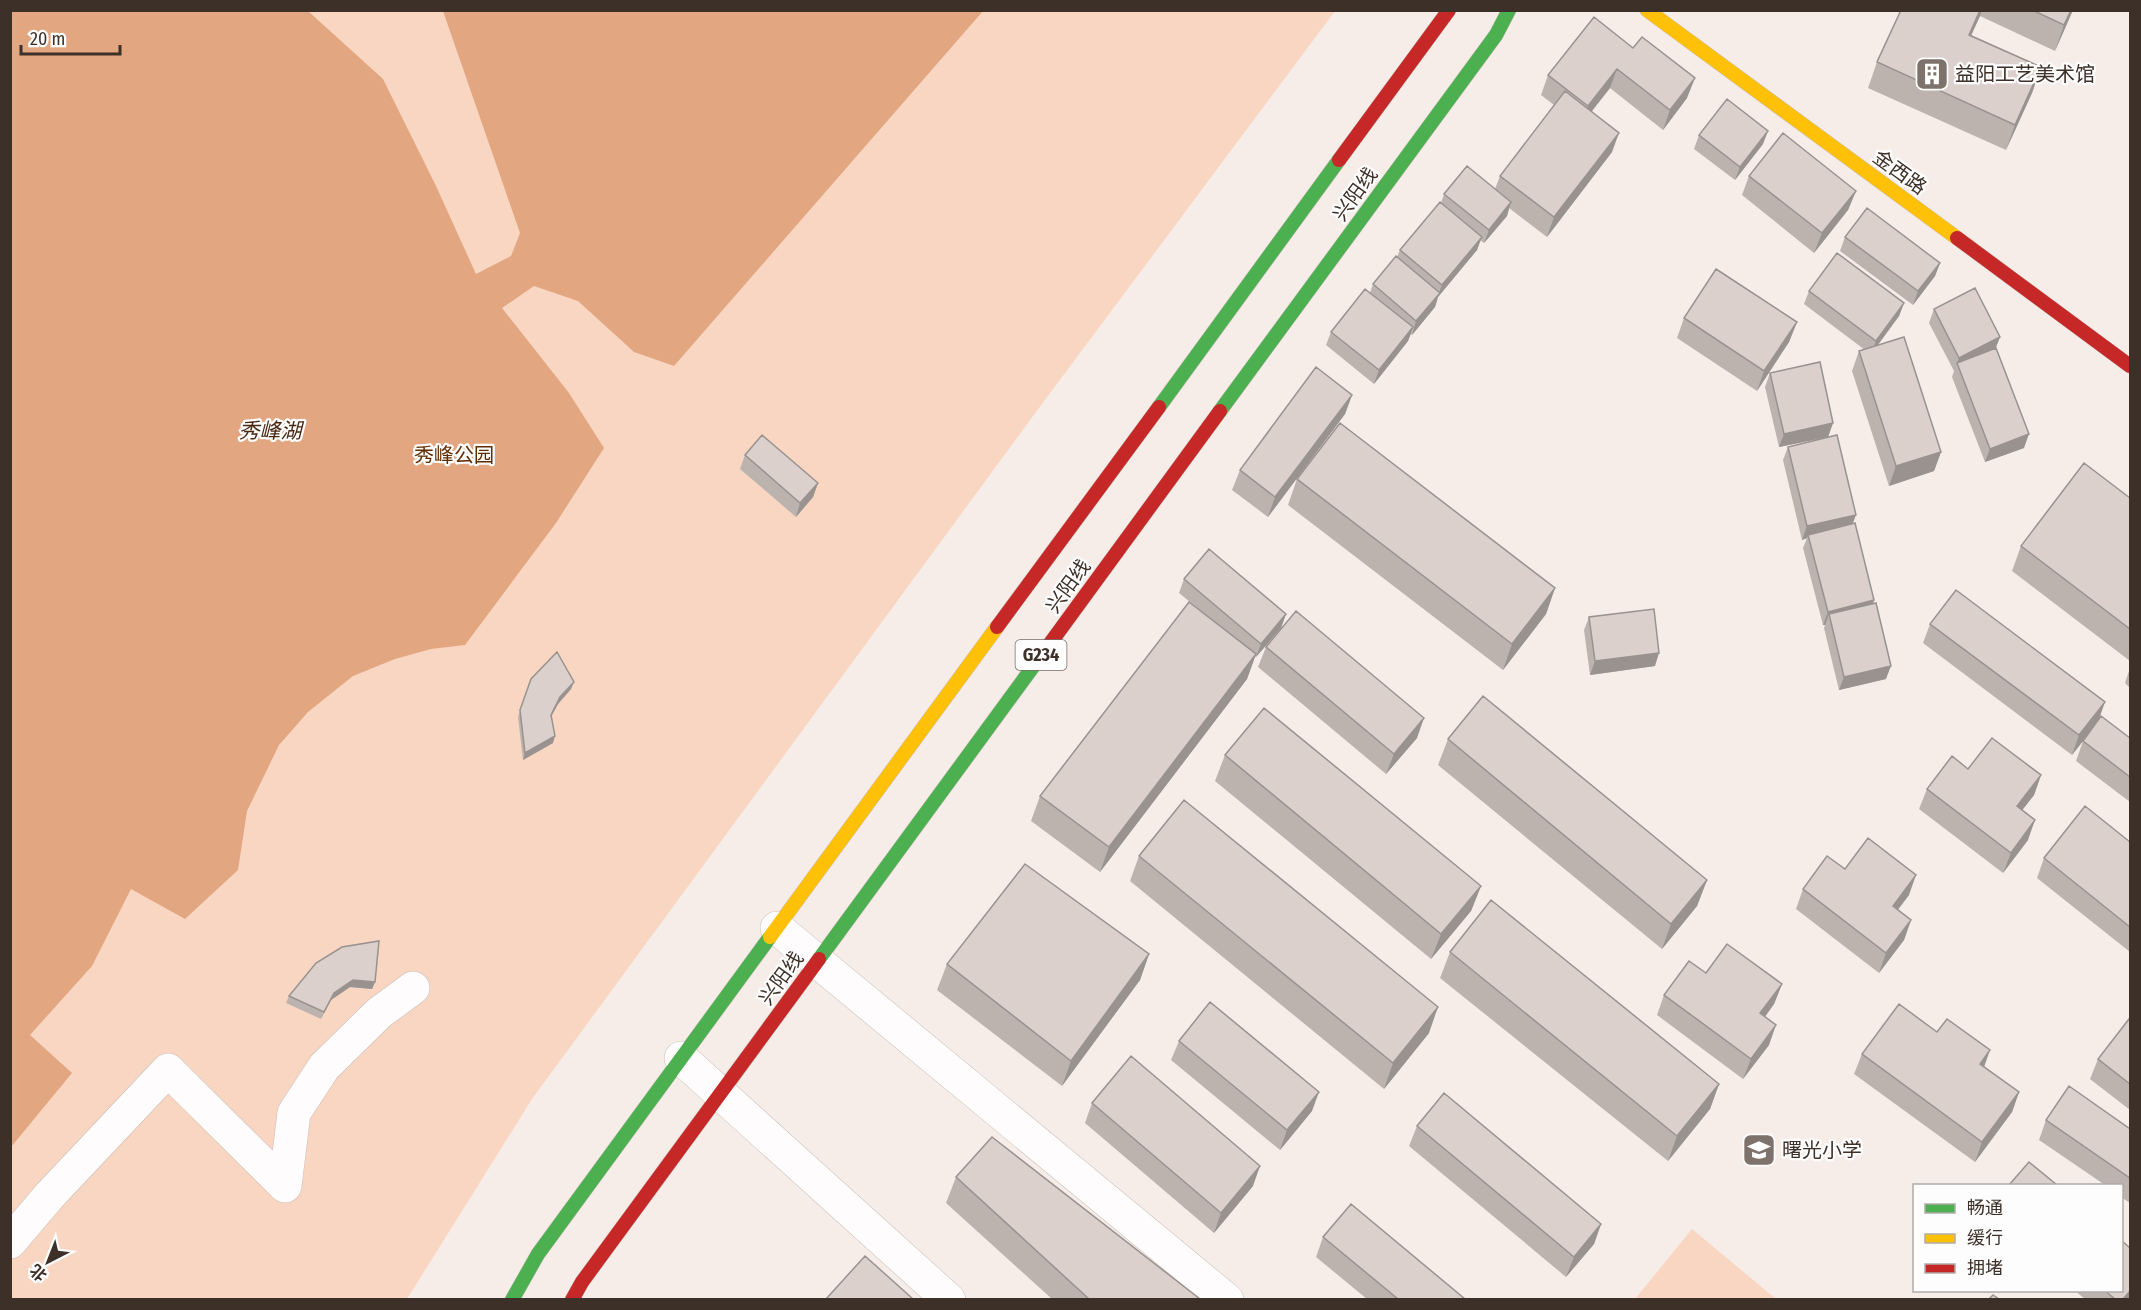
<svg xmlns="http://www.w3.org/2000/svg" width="2141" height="1310" font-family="'Fira Sans Condensed','Noto Sans SC',sans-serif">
	<rect width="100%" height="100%" fill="#f6ede9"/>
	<path fill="#f9d6c2" d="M10,11H1335L1033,416L532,1099L407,1299H11Z
		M1692,1229L1776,1299H1635Z"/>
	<path fill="#e2a680" d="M11,10L308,11L383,79L436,186L476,274L511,256L520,233L443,11H983L674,366L634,352L578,301L534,286L502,308L569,393L604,448L556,523L465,645L431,649L395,659L353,676L308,712L279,745L247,811L238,870L185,919L131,889L92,966L30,1035L72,1073L11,1147Z"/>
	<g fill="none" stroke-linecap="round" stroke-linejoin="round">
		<defs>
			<path id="street" d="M777,928L1227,1300
				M681,1058L949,1300
				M10,1242L50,1195L168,1070L285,1186L294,1113L324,1067L379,1013L413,988"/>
			<path id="fast" d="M1159,407L1339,160
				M1220,411L1496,35L1509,10
				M819,959L1046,649
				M512,1300L538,1254L770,937"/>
			<path id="slow" d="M1647,10L1957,238
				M770,937L997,627"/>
			<path id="jam" d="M1339,160L1449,10
				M1957,238L2130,366
				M997,627L1159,407
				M1046,649L1220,411
				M572,1300L582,1282L819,959"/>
		</defs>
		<use href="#street" stroke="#c7bdb7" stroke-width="34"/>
		<use href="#fast" stroke="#c7bdb7" stroke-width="15"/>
		<use href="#slow" stroke="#c7bdb7" stroke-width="15"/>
		<use href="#jam" stroke="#c7bdb7" stroke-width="15"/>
		<use href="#street" stroke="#fefcfc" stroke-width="33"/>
		<use href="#fast" stroke="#4caf50" stroke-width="14"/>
		<use href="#slow" stroke="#ffc107" stroke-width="14"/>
		<use href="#jam" stroke="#c62828" stroke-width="14"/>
	</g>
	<path fill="#bcb3af" d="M1901,10H2073L2055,51L1980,16L1971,35L2041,67L2032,93L2006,150L1868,88L1877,62Z
		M1594,17L1687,98L1663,130L1610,88L1592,111L1612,152L1547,237L1509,208L1507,216L1484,243L1480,240L1477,250L1438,297L1435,307L1412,335L1411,334L1408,341L1374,384L1326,345L1331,332L1370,293L1373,284L1397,257L1400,250L1441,203L1444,194L1495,189L1500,176L1554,105L1541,95L1548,75Z
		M1699,135L1763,144L1735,180L1694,149Z
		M1749,176L1856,191L1848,210L1814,253L1742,195Z
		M1845,237L1940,263L1935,276L1913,305L1840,251Z
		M1809,291L1904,303L1899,316L1878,345L1941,452L1934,471L1889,486L1852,371L1859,351L1865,350L1804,304Z
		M1934,309L2000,337L1995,348L2024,448L1985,462L1952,377L1954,371L1929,323Z
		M1684,318L1797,322L1789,342L1757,391L1677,338Z
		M1770,373L1833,423L1828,437L1779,447L1765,387Z
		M1352,395L1345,414L1268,517L1232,490L1240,470Z
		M1788,447L1852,524L1874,600L1873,604L1886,679L1839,690L1824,628L1825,625H1823L1803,548L1807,538L1802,540L1783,460Z
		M745,455L818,483L813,497L796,517L740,469Z
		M1297,479L1555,588L1546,614L1503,670L1288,505Z
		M2130,498V661L2012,571L2021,546Z
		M1184,579L1286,614L1281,628L1256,657H1255L1247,679L1100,872L1031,821L1040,796L1207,616L1179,593Z
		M1589,617L1655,666L1590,675L1584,630Z
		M1930,624L2130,738V802L2076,761L2083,741L2072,755L1923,643Z
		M1266,647L1417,738L1386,774L1258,667Z
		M2130,668V688L2125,683Z
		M531,679L571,689L558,704L551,717L553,743L523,760L518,717Z
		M1448,739L1707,880L1697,906L1662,949L1438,765Z
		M1225,755L1481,886L1471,911L1431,959L1215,781Z
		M2041,775L2034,795L2022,810L2028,840L2003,873L1919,809L1927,789Z
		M2130,842V952L2037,878L2044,858Z
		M1139,856L1429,1033L1384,1089L1130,881Z
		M1845,869L1909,895L1898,910L1911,920L1904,940L1879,973L1796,909L1803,889Z
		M1450,952L1719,1084L1710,1109L1668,1161L1440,978Z
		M1149,954L1140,980L1062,1086L937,990L947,964Z
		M1706,973L1782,984L1774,1004L1765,1017L1769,1045L1743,1079L1657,1015L1664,995Z
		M375,982L372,989L350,987L331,1000L321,1019L286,1003L289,996Z
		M2130,1020V1110L2090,1079L2098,1059Z
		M1179,1041L1312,1111L1280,1150L1171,1060Z
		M1862,1054L1984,1066L2019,1092L2012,1112L1975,1162L1854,1074Z
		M1092,1103L1253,1186L1214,1233L1085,1123Z
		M2046,1120L2130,1129V1203L2121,1197V1185H2105L2039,1140Z
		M1417,1126L1601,1224L1594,1244L1566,1277L1409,1146Z
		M956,1177L1200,1299H1052L946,1203Z
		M1323,1237L1465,1299H1367L1316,1257Z
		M2074,1290H2121L2130,1299H2085Z"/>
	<path fill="#99928e" d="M1980,10H1982L1980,16L1960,60L1969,35Z
		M2071,10H2073L2055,51L2064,25Z
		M2041,67L2032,93L2006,150L2015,125Z
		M1617,69L1610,88L1580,126L1588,106Z
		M1695,78L1687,98L1663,130L1670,110Z
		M1768,131L1763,144L1735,180L1740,167Z
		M1619,133L1612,152L1547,237L1554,217Z
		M1856,191L1848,210L1814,253L1822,233Z
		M1511,202L1507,216L1484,243L1489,230Z
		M1482,237L1477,250L1438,297L1435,307L1412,335L1416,321L1438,295L1442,285Z
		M1940,263L1935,276L1913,305L1918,291Z
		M1904,303L1899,316L1871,354L1876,341Z
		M1797,322L1789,342L1757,391L1764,371Z
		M1413,327L1408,341L1374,384L1379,370Z
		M2000,337L1995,350L1957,363L1954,371L1959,358Z
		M1352,395L1345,414L1268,517L1275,497Z
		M1833,423L1828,437L1779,447L1784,434Z
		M2029,434L2024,448L1985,462L1990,449Z
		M1941,452L1934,471L1889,486L1896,466Z
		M818,483L813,497L796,517L800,503Z
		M1856,515L1851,528L1808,535L1807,538L1802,540L1807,526Z
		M1555,588L1546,614L1503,670L1512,644Z
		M1874,600L1870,614H1829L1825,625H1823L1828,612Z
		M1286,614L1281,628L1256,657L1261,644Z
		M1659,653L1655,666L1590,675L1595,661Z
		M1256,654L1247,679L1100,872L1109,847Z
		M1891,666L1886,679L1839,690L1844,677Z
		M574,682L571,689L558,704L548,722L560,697Z
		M2105,702L2098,722L2072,755L2079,735Z
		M1424,718L1417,738L1386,774L1394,754Z
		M555,736L553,743L523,760L525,753Z
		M2041,775L2034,795L2010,826L2017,806Z
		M2035,820L2028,840L2003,873L2011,853Z
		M1916,875L1909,895L1885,926L1893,906Z
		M1707,880L1697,906L1662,949L1671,924Z
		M1481,886L1471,911L1431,959L1441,934Z
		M1911,920L1904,940L1879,973L1886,953Z
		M1149,954L1140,980L1062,1086L1071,1061Z
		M353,980L375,982L372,989L350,987L331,1000L321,1019L334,993Z
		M1782,984L1774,1004L1753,1033L1760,1013Z
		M1438,1007L1429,1033L1384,1089L1393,1063Z
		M1776,1025L1769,1045L1743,1079L1751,1059Z
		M1990,1050L1983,1070L1980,1064Z
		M1719,1084L1710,1109L1668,1161L1677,1136Z
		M1319,1092L1312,1111L1280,1150L1287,1130Z
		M2019,1092L2012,1112L1975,1162L1982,1142Z
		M1260,1166L1253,1186L1214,1233L1221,1213Z
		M1601,1224L1594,1244L1566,1277L1574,1257Z
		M2130,1291V1299H2123Z"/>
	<path fill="#dbd0cb" stroke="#99928e" stroke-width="1.5" d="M1901,10H1980L1969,35L2041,67L2015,125L1877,62Z
		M2032,10H2071L2064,25Z
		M1594,17L1633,48L1642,37L1695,78L1670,110L1617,69L1588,106L1548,75Z
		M1565,91L1619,133L1554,217L1500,176Z
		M1727,99L1768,131L1740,167L1699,135Z
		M1783,133L1856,191L1822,233L1749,176Z
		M1467,166L1511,202L1489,230L1444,194Z
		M1440,202L1482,237L1442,285L1400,250Z
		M1867,208L1940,263L1918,291L1845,237Z
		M1837,253L1904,303L1876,341L1809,291Z
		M1396,256L1440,293L1416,321L1373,284Z
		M1716,269L1797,322L1764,371L1684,318Z
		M1975,288L2000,337L1959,358L1934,309Z
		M1365,289L1413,327L1379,370L1331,332Z
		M1904,337L1941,452L1896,466L1859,351Z
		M1996,348L2029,434L1990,449L1957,363Z
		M1820,362L1833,423L1784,434L1770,373Z
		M1316,367L1352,395L1275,497L1240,470Z
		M1340,423L1555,588L1512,644L1297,479Z
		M762,435L818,483L800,503L745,455Z
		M1837,435L1856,515L1807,526L1788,447Z
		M2084,463L2130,498V629L2021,546Z
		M1855,523L1874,600L1828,612L1808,535Z
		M1209,549L1286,614L1261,644L1184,579Z
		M1956,590L2105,702L2079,735L1930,624Z
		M1189,602L1256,654L1109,847L1040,796Z
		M1876,603L1891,666L1844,677L1829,614Z
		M1654,609L1659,653L1595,661L1589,617Z
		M1296,611L1424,718L1394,754L1266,647Z
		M557,652L574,682L560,697L551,715L555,736L525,753L520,710L531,679Z
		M1483,696L1707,880L1671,924L1448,739Z
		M1264,708L1481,886L1441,934L1225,755Z
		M2101,716L2130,738V777L2083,741Z
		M1992,738L2041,775L2017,806L2035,820L2011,853L1927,789L1952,756L1968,769Z
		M1184,800L1438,1007L1393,1063L1139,856Z
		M2085,806L2130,842V927L2044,858Z
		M1868,838L1916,875L1893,906L1911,920L1886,953L1803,889L1827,856L1845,869Z
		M1025,864L1149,954L1071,1061L947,964Z
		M1491,900L1719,1084L1677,1136L1450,952Z
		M379,941L375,982L353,980L334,993L324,1012L289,996L316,963L342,947Z
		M1727,944L1782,984L1760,1013L1776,1025L1751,1059L1664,995L1689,961L1706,973Z
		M1210,1002L1319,1092L1287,1130L1179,1041Z
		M1899,1004L1937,1032L1947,1019L1990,1050L1980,1064L2019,1092L1982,1142L1862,1054Z
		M2129,1019L2130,1020V1084L2098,1059Z
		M1131,1056L1260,1166L1221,1213L1092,1103Z
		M2069,1086L2130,1129V1178L2046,1120Z
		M1444,1093L1601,1224L1574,1257L1417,1126Z
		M992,1137L1200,1299H1089L956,1177Z
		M2029,1162L2057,1185H2009Z
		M1351,1204L1465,1299H1398L1323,1237Z
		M2121,1240L2130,1248V1291L2123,1299H2115L2104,1290H2121Z
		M865,1256L913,1299H826Z
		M1993,1295L1999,1299H1989Z"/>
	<defs>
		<symbol id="building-square" viewBox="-11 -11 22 22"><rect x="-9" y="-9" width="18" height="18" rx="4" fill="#7e726c" stroke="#fdfdfd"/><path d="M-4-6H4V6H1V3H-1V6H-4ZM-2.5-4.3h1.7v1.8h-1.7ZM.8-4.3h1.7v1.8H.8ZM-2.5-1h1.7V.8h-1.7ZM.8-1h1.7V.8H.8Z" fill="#fff"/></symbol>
		<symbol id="school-square" viewBox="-11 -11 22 22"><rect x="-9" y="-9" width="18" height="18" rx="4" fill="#7e726c" stroke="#fdfdfd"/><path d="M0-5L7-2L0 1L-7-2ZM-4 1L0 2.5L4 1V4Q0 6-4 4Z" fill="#fff"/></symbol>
	</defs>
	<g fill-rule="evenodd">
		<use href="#building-square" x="1913" y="55" width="38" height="38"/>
		<use href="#school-square" x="1740" y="1131" width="38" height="38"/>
	</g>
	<g text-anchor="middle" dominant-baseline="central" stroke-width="4.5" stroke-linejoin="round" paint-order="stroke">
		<rect fill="#fdfdfd" stroke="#776e68" stroke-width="1.5" x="1015.5" y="640" width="51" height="30" rx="4.5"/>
		<g font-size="18" font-weight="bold" fill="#3d3028">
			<text x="1041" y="655">G234</text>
		</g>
		<g font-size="20" fill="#3d3028" stroke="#fdfdfd" text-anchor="start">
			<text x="1955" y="74">益阳工艺美术馆</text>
			<text x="1782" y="1150">曙光小学</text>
		</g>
		<g font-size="20" fill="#3d3028" stroke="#fdfdfd">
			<text transform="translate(1900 172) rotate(36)">金西路</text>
			<text transform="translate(1355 194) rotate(-54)">兴阳线</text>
			<text transform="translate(1068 586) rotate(-54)">兴阳线</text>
			<text transform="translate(781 978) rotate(-54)">兴阳线</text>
		</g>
		<g font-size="20" fill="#602c02" stroke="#fdfdfd">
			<text x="454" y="455">秀峰公园</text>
		</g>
		<g font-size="21" font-style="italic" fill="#4a2813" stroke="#fdfdfd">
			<text x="270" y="431">秀峰湖</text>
		</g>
	</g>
	<rect width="2141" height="1310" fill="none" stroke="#3d3028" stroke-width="24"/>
	<rect x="1913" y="1184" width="210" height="108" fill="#fdfdfd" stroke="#b0aba8" stroke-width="1.5"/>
	<rect x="1925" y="1204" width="30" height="9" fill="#4caf50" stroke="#b0aba8" stroke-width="1.5"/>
	<text x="1967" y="1214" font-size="18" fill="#3d3028">畅通</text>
	<rect x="1925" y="1234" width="30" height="9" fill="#ffc107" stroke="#b0aba8" stroke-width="1.5"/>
	<text x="1967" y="1244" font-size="18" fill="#3d3028">缓行</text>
	<rect x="1925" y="1264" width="30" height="9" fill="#c62828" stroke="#b0aba8" stroke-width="1.5"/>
	<text x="1967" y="1274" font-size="18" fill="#3d3028">拥堵</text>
	<g transform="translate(48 1262) rotate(222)" stroke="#fdfdfd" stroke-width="4.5" paint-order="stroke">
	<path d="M0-4.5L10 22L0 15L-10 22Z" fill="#3d3028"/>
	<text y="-9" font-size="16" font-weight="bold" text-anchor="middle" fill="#3d3028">北</text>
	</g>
	<path d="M21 45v9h99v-9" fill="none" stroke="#3d3028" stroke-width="3"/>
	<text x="30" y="45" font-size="18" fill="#3d3028" stroke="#fdfdfd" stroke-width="4.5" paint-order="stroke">20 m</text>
</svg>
